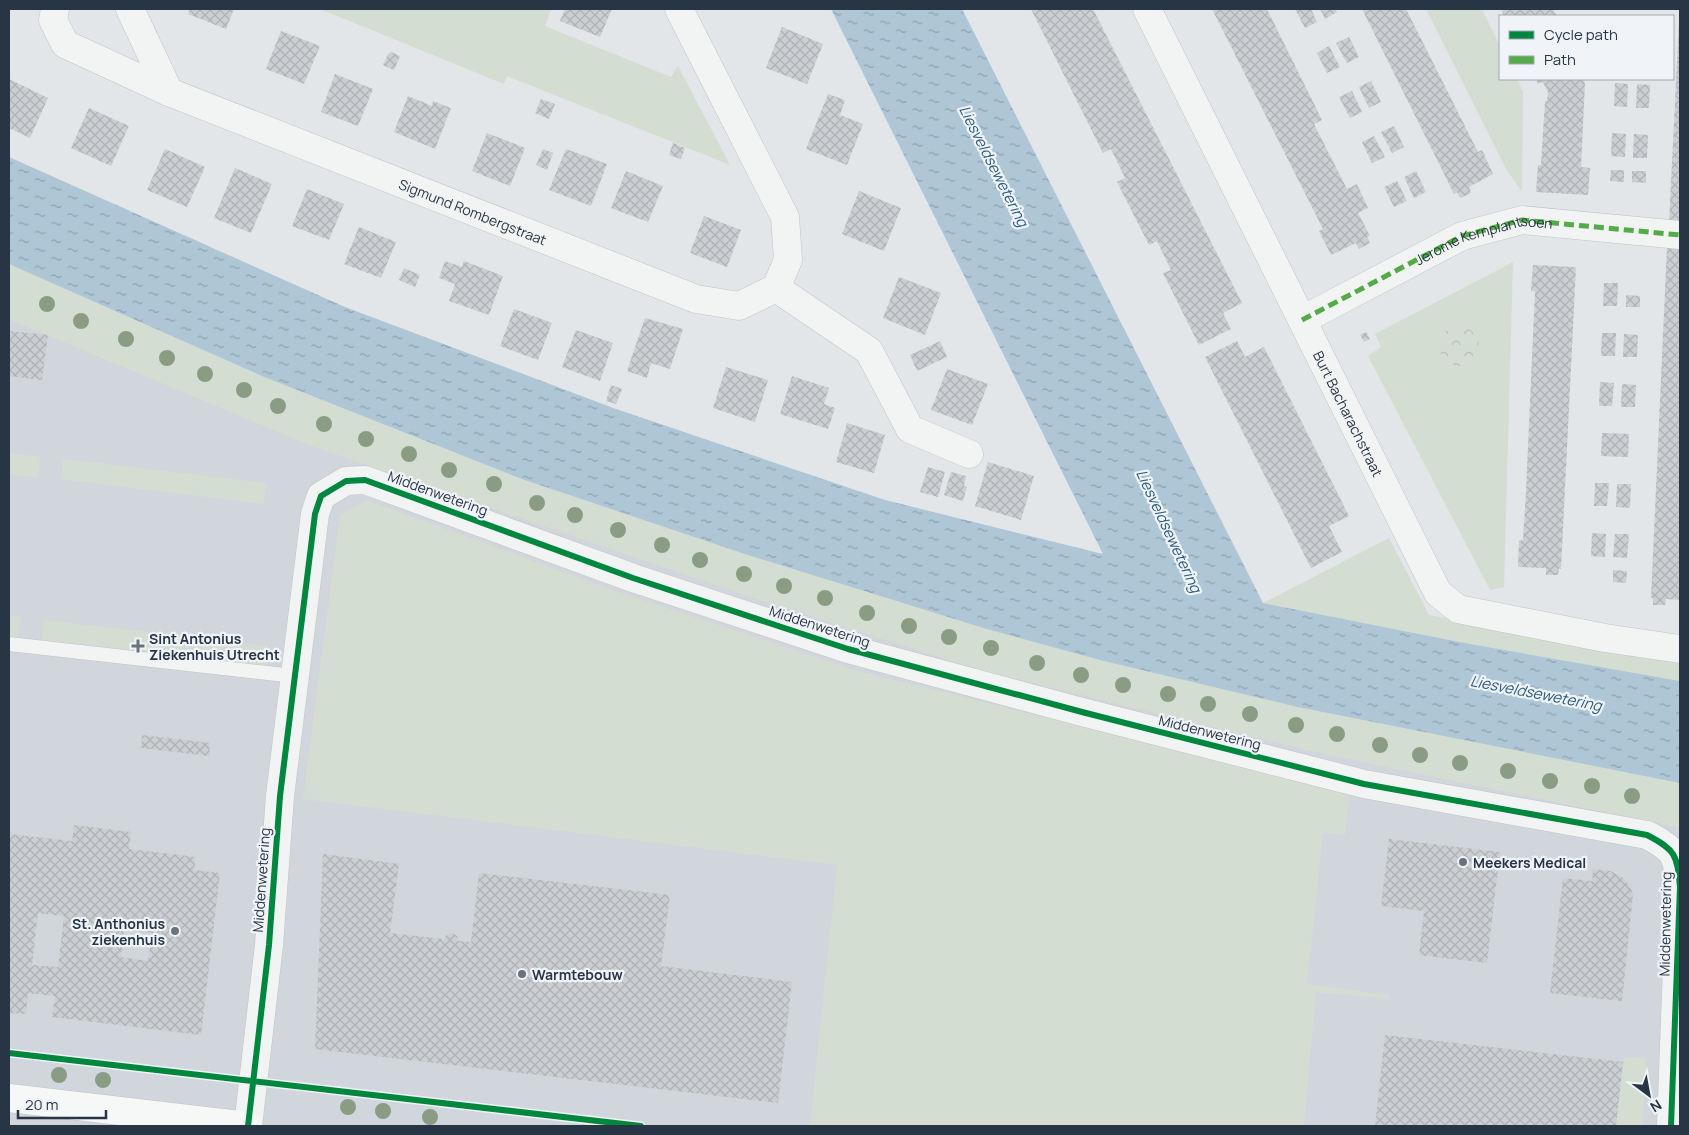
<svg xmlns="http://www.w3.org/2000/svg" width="1689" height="1135" font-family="Manrope,sans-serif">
	<defs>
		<pattern id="park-crowns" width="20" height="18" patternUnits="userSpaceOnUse" patternTransform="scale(1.25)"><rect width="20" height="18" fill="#d4ddd2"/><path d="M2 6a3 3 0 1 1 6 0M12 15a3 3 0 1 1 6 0" fill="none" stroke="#b6beb6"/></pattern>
		<pattern id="water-ripples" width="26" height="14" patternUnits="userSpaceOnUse" patternTransform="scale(1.25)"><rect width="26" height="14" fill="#aec6d6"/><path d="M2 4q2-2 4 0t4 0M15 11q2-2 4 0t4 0" fill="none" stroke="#8ea2af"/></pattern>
		<pattern id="building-cross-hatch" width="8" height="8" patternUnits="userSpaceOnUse" patternTransform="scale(1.25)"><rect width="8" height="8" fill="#cccfd2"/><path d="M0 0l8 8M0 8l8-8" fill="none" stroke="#afb2b6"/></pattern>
	</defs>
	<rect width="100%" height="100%" fill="#e3e6e8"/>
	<path fill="#d0d6dc" d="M9,264L297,390L1680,750V1126H9Z"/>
	<path fill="#d4ddd2" d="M320,9H551L545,26L671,77L678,66L730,165L507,76L504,84Z
		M1426,9H1482L1500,46V79H1517L1523,92L1522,192L1506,169Z
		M9,256L262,376L522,479L745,554L987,629L1104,661L1298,707L1680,783V828L1315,752L983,671L750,597L314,447L9,319Z
		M1513,262L1504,587L1490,590L1368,356L1381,347L1375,334Z
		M9,453L40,457L38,478L9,474Z
		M63,459L266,483L264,504L61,479Z
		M367,500L610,589L861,672L1350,792L1345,835L1323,833L1307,984L1389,995V999L1316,992L1304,1126H810L837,865L303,799L340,515Z
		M1389,538L1429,615L1680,660V681L1471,644L1263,603Z
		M9,616L21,617L18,638L9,637Z
		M44,620L268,646L265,667L42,641Z
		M1624,1057L1646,1058L1643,1126H1616Z"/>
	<path fill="url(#park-crowns)" d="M1439 346a20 20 0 1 1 40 0a20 20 0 1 1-40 0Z"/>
	<path fill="url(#water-ripples)" d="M831,9H962L1263,603L1465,643L1680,681V783L1298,707L1104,661L987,629L745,554L522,479L262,376L9,264V157L345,307L616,409L885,500L1103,554Z"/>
	<path fill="url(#building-cross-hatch)" fill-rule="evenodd" d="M190,9H234L226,29L188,14Z
		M565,9H612L600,37L560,21Z
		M1031,9H1093L1242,303L1223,313L1231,329L1199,345L1163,273L1171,270L1157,241L1149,245L1117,182L1125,178L1111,149L1103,153Z
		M1212,9H1267L1322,120L1314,124L1347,189L1357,184L1368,208L1358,213L1370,236L1367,237L1370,243L1359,249L1356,243L1331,255L1319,231L1323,229Z
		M1295,9H1311L1317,22L1305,28Z
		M1320,9H1335L1337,12L1325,19Z
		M1362,9H1406L1478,152L1482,150L1493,174L1469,187L1471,193L1460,198L1457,192L1454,194Z
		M1503,9H1553L1557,16H1504L1502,11Z
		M1679,21H1680V223H1669Z
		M782,27L823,44L807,84L766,68Z
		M281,31L320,46L304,84L266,69Z
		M1349,37L1359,57L1347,63L1336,43Z
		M1329,46L1340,67L1327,73L1317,53Z
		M391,52L400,56L394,70L383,65L388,54Z
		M335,74L373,89L358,126L321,112Z
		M9,79L48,98L30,138L9,128Z
		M1536,79H1583L1585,83L1581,167L1590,168L1588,195L1536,192L1538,165H1541L1545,101H1547L1548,92L1543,82L1538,84Z
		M1371,81L1381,102L1369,108L1359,87Z
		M1615,83L1628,84L1627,107L1614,106Z
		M1637,84L1650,85L1649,108H1636Z
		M1352,91L1362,112L1350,118L1339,97Z
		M828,94L845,100L840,115L863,124L847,165L806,149Z
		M408,96L432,106L433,101L451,108L435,149L394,132Z
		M541,99L555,104L549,119L535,113Z
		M89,108L129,126L111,166L71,148Z
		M1394,126L1404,147L1392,153L1381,132Z
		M487,133L525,148L510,186L472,171Z
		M1612,133L1626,134L1625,157L1611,156Z
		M1634,134L1648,135L1647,158H1633Z
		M1374,136L1385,157L1372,163L1362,142Z
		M673,143L685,148L681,159L669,155Z
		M165,149L205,167L187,207L147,190Z
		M543,149L553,153L547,170L536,165Z
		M566,149L607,164L591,206L549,190Z
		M235,168L272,184L251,233L214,218Z
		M1611,170H1624V182L1610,181Z
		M626,171L663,186L648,222L611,208Z
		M1416,171L1426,192L1414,198L1404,177Z
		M1632,171H1646V183L1632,182Z
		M1397,181L1407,201L1394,207L1384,187Z
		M307,189L344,204L329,240L292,226Z
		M859,191L901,208L884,251L842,234Z
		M704,216L741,230L727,267L690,253Z
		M359,227L396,242L381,278L344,264Z
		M1667,247L1680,248V600L1666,599L1665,605H1653V598H1651Z
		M445,261L462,267L464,261L503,276L489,315L449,301L455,284L439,278Z
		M1533,265L1576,267L1561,569L1559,568L1558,575H1546V568L1518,567L1519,541L1523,540L1526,491L1535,291H1531Z
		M404,268L420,275L415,287L399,280Z
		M899,277L941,293L925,335L883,318Z
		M1604,283H1618L1617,306H1603Z
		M1626,295L1640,296V307H1626Z
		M514,309L552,323L538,360L500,346Z
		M645,318L683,329L670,369L651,363L647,378L627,371Z
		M576,330L613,343L600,381L562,367Z
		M9,331L48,335L42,380L9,376Z
		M1366,332L1370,339L1364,342L1360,335Z
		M1602,333H1616L1615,356H1601Z
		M1624,334L1638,335L1637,357H1623Z
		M940,341L947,357L917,371L910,355Z
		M1237,341L1245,357L1264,347L1349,516L1329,526L1342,552L1311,568L1205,357Z
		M726,367L768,380L755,422L713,408Z
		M947,369L988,384L972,425L931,410Z
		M792,376L829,388L824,404L835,408L828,429L780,414Z
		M1600,382L1614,383L1612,406H1599Z
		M1622,384L1636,385L1635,407H1621Z
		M611,385L622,389L616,404L606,401Z
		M847,423L885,435L874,473L836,462Z
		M1602,433L1629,434L1628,457L1601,456Z
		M988,462L1034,476L1021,520L975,506Z
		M928,467L945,472L938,497L920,492Z
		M951,472L966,476L964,486L967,487L963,501L944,495Z
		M1595,483H1609L1607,506H1594Z
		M1617,484H1631L1630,508L1616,507Z
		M1592,533L1606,534L1605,557L1591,556Z
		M1615,534H1629L1627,558L1613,557Z
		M1613,570L1627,571L1626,583L1613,582Z
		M142,735L210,743L209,756L141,748Z
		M74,825L131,832L129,849L196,857L194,870L220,873L201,1035L52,1017L55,996L28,993L26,1014L9,1013V834L72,841ZM38,913L64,916L58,967L32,965ZM124,930L152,933L148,961L121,957Z
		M1389,839L1500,852L1487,963L1419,955L1424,911L1381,906Z
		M323,854L399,864L390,933L444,939L446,935L452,933L457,936L458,941L471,942L479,873L670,895L661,966L792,982L778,1103L315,1049Z
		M1593,869L1610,871L1622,877L1630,886L1633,895L1622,1001L1550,993L1563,878L1592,881Z
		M1385,1035L1623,1062L1616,1126H1375Z"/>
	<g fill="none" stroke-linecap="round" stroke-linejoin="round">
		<defs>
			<path id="service" d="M9,644L294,676"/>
			<g id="minor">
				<path id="s1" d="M55,9L53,20L65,44L169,92L696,299L739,306L776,288L788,260L785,217L679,9"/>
				<path d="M130,9L169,92"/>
				<path id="s2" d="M1147,9L1438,593L1458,609L1605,638L1680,649"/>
				<path d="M776,288L869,351L910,429L969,454"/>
				<path id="s3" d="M1302,320L1462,236L1522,220L1680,235"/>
				<path d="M248,1126L269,945L280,796L315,514L321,496L346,481L365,480L633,578L848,649L1082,712L1364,784L1647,835C1676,850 1677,855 1680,887L1671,1126"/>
			</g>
			<path id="secondary" d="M9,1098L248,1126"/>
		</defs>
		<use href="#service" stroke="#c1c4c6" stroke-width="15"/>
		<use href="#minor" stroke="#c1c4c6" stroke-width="29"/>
		<use href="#secondary" stroke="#c1c4c6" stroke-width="29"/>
		<use href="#service" stroke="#f2f4f4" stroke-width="14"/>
		<use href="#minor" stroke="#f2f4f4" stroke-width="28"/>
		<use href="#secondary" stroke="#f6f7f7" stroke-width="28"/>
		<path stroke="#53ac47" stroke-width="5" stroke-dasharray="10 5" stroke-linecap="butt" d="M1302,320L1462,236L1522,220L1680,235"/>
		<defs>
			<path id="cycleway" d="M9,1053L641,1126
				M248,1126L269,945L280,796L315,514L321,496L346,481L365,480L633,578L848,649L1082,712L1364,784L1647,835C1676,850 1677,855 1680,887L1671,1126"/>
		</defs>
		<use href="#cycleway" stroke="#f0f4f8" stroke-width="9"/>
		<use href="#cycleway" stroke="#00873e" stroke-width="6"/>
	</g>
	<g fill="#8a9d84">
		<circle cx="47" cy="304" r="8"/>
		<circle cx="81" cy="321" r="8"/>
		<circle cx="126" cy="339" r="8"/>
		<circle cx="167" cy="358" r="8"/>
		<circle cx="205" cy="374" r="8"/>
		<circle cx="244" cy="390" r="8"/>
		<circle cx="278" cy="406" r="8"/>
		<circle cx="324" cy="424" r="8"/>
		<circle cx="366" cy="439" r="8"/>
		<circle cx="409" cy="454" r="8"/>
		<circle cx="449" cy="470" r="8"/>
		<circle cx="494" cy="484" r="8"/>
		<circle cx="537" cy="503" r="8"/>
		<circle cx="575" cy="515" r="8"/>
		<circle cx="618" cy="530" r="8"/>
		<circle cx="662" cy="545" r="8"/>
		<circle cx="700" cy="560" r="8"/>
		<circle cx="744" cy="574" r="8"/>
		<circle cx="784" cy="586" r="8"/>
		<circle cx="825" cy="598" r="8"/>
		<circle cx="867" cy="613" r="8"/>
		<circle cx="909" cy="626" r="8"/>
		<circle cx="949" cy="637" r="8"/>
		<circle cx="991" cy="648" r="8"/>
		<circle cx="1037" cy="663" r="8"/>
		<circle cx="1081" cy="675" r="8"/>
		<circle cx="1123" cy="685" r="8"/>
		<circle cx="1168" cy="694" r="8"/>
		<circle cx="1208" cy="704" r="8"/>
		<circle cx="1250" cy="714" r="8"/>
		<circle cx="1296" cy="725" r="8"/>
		<circle cx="1337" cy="734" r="8"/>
		<circle cx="1380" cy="745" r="8"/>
		<circle cx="1420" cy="755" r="8"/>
		<circle cx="1460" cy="763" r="8"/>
		<circle cx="1508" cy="771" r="8"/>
		<circle cx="1550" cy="781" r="8"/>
		<circle cx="1592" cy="786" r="8"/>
		<circle cx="1632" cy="796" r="8"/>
		<circle cx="59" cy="1075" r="8"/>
		<circle cx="103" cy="1080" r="8"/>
		<circle cx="348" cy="1107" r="8"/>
		<circle cx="383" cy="1111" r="8"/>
		<circle cx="430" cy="1117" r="8"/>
	</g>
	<g fill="#69737d" stroke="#f0f4f8" stroke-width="2">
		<path d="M135.5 638.5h5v5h5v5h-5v5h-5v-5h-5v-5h5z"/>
		<circle cx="1463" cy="862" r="5"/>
		<circle cx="175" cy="931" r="5"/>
		<circle cx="522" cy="974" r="5"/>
	</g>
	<g text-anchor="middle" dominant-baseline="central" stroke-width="4.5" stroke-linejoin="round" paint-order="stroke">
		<g font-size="14" fill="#273544" stroke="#f0f4f8">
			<text stroke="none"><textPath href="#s1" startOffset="479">Sigmund Rombergstraat</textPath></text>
			<text stroke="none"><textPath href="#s3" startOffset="201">Jerome Kernplantsoen</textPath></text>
			<text stroke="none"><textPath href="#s2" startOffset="452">Burt Bacharachstraat</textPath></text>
			<text transform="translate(438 493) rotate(20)">Middenwetering</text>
			<text transform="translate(820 626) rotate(18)">Middenwetering</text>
			<text transform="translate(1210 732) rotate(14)">Middenwetering</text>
			<text transform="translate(261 880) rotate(-86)">Middenwetering</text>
			<text transform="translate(1665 924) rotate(-89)">Middenwetering</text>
		</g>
		<g font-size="14" font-weight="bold" fill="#273544" stroke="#f0f4f8" text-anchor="start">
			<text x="149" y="638">Sint Antonius<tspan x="149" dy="16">Ziekenhuis Utrecht</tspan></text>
			<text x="1473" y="862">Meekers Medical</text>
			<text x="165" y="923" text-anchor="end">St. Anthonius<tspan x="165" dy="16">ziekenhuis</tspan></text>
			<text x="532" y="974">Warmtebouw</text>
		</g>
		<g font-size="15" font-style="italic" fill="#2c5b7d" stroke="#f0f4f8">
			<text transform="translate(994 166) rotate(63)">Liesveldsewetering</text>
			<text transform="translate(1169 531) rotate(65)">Liesveldsewetering</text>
			<text transform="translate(1536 693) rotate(11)">Liesveldsewetering</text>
		</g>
	</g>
	<rect width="1689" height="1135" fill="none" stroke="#273544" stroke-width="20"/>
	<rect x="1499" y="15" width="175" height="65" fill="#f0f4f8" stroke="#a0a8b0"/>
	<rect x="1509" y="31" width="25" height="8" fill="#00873e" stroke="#a0a8b0"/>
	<text x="1544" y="40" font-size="15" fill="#273544">Cycle path</text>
	<rect x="1509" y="56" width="25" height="8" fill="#53ac47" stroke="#a0a8b0"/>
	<text x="1544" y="65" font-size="15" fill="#273544">Path</text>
	<g transform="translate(1649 1095) rotate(148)" stroke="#f0f4f8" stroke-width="4" paint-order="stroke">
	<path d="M0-4L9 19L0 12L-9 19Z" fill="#273544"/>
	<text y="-8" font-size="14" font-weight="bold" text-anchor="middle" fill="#273544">N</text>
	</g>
	<path d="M18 1110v8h88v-8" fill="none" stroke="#273544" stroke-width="2.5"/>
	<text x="25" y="1110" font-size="15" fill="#273544" stroke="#f0f4f8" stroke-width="4" paint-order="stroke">20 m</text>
</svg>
